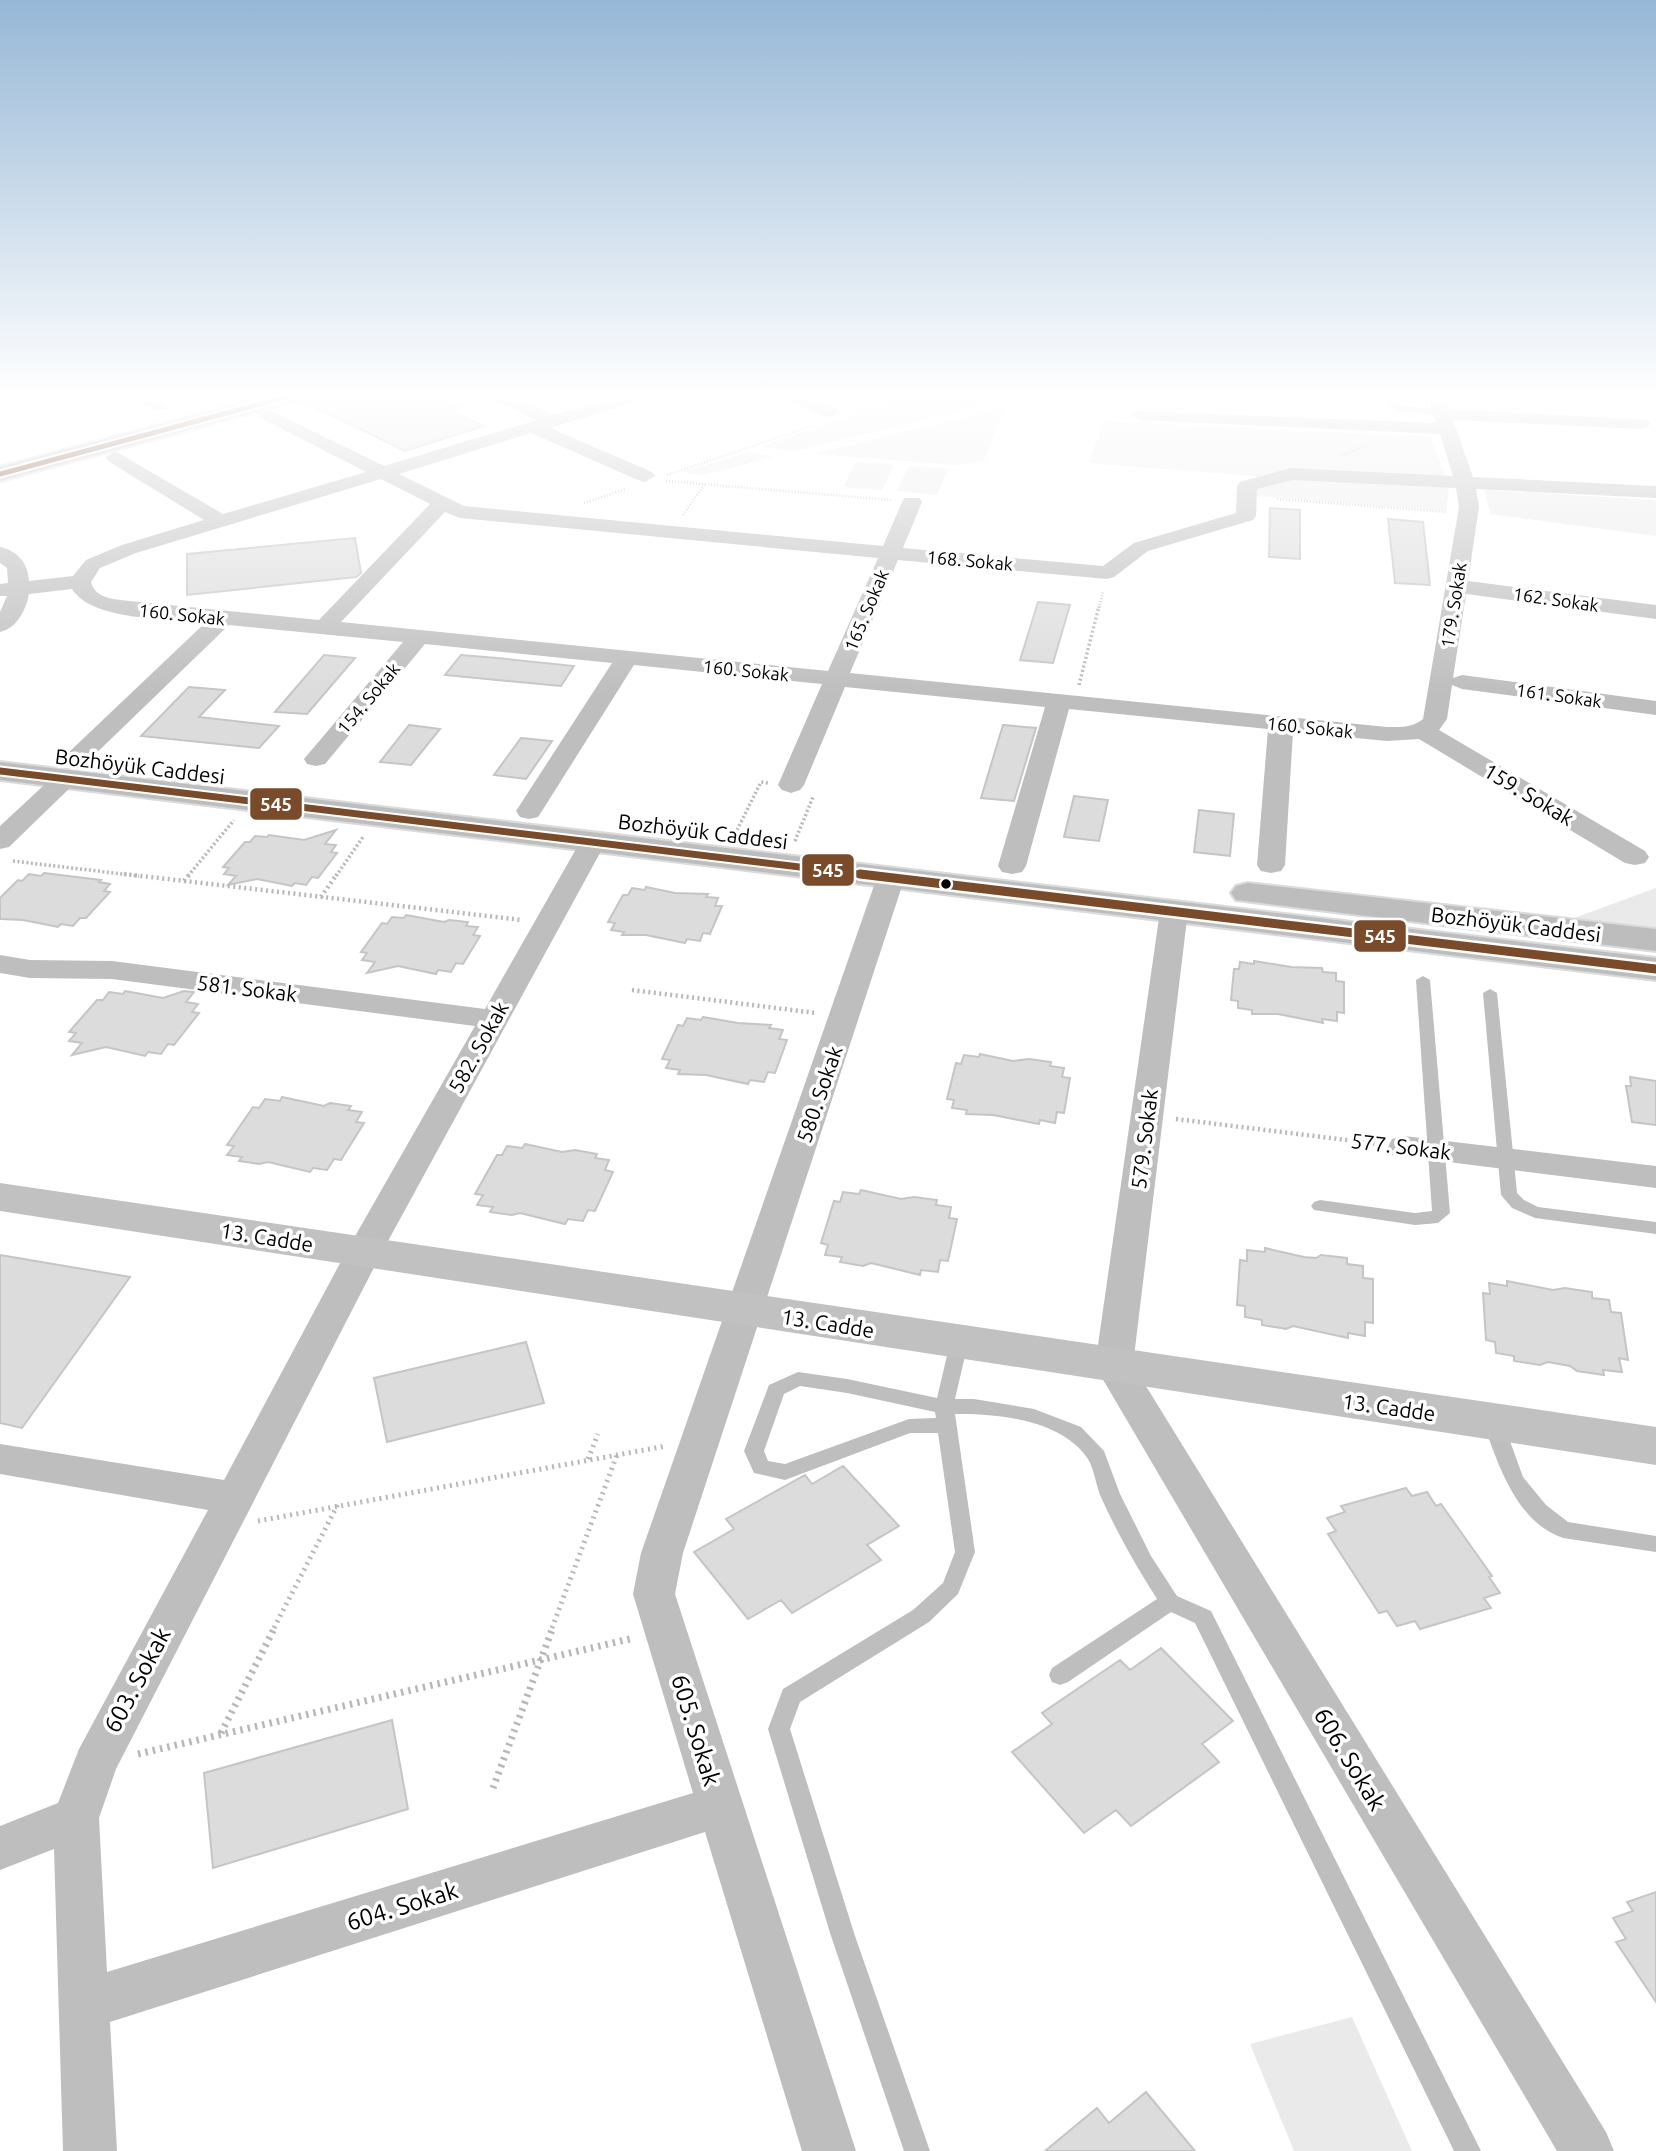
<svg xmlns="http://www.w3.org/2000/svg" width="1656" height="2151" font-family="Ubuntu,sans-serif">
	<rect width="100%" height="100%" fill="#fff"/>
	<path fill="#eaeaea" d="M267,394H280L0,469V465Z
		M917,394H1012L1010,398L795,451L760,447Z
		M1005,407L984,460L959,465L813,454Z
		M1103,421L1431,437L1449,487L1446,511L1256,496V476L1089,463Z
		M750,452L773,457L703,475L682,472Z
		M856,462L894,465L882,490L843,487Z
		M909,466L948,469L937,495L897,491Z
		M1485,490L1656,500V536L1490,514Z
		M1656,888V929L1574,918Z
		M1352,2017L1412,2151H1294L1250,2044Z"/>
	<path fill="#dcdcdc" stroke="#c5c5c5" stroke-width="2" d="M338,394H431L460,408L450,411L484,426L405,451L304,402Z
		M1270,508L1300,510V559L1269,557Z
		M1388,519L1423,522L1430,585L1395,583Z
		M355,538L361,573L356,577L187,595V554Z
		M1038,602L1070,605L1053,663L1020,660Z
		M324,655L355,658L307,714L275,712Z
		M461,655L497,658L574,666L561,686L445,675Z
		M189,687L225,690L199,717L279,726L259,748L141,736Z
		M409,725L440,729L411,765L380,762Z
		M1003,725L1036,728L1014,801L981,798Z
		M521,738L552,741L526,779L494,775Z
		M1074,796L1108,800L1099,841L1064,837Z
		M1199,810L1234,814L1230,856L1194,852Z
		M336,830L325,844L336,845L331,852L337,853L318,878L312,877L306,885L295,883L292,886L257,879L228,885L236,876L224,874L229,868L223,867L245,842H250L255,836L267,837L269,835L304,840Z
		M44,873L101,880L99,882L110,884L104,891L110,892L86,918H80L73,926L61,924L58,927L23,920L0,919V898L18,880L22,881L29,874L41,876Z
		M646,887L675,893L708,894L706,897L718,898L715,906H722L710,934L703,933L700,941L687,939L685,943L646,935H622L624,932L611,930L615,923L608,922L623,895H628L632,888L645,890Z
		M406,915L444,922L449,920L468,922L466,926L478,927L473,935L480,936L463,964L456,963L451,972L438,970L436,974L398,966L367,973L375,962L362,960L367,953L361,952L382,923L387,924L392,917L404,918Z
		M1254,961L1291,967L1322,968L1323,972L1336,973V981L1344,982V1013L1337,1012V1021L1322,1019L1323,1023L1278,1014H1252V1010L1238,1008V1001L1231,1000L1234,969H1239L1240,962L1254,964Z
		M125,991L163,998L184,991L194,992L186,1002L198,1004L192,1012L199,1013L174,1045L168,1044L161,1054L148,1052L145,1056L106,1047L72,1055L82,1043L69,1041L76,1033L69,1032L97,1000H103L109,992L123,994Z
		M703,1017L738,1023L771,1025L769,1028L783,1030L779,1039L787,1040L775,1073L768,1072L764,1082L750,1080L748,1084L706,1075L678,1074L680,1070L666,1068L670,1060L662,1059L678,1025L683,1026L687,1018L701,1020Z
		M980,1054L1013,1061L1029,1059L1051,1062L1050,1066L1064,1068L1062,1077L1070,1078L1064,1113L1057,1112L1055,1123L1040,1120L1039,1124L993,1115L966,1114L967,1110L952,1108L954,1100L947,1099L956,1063L961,1064L964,1055L979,1057Z
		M1630,1077L1656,1081V1125L1632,1122L1626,1086H1631Z
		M282,1097L324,1106L330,1103L351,1106L348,1110L362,1112L356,1122L364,1123L341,1160L334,1159L327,1170L313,1168L310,1172L268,1162L259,1164L239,1161L242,1157L227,1155L234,1146L227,1145L253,1107L259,1108L265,1099L280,1101Z
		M525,1144L562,1152L575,1150L597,1154L595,1158L609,1160L605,1170L613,1172L595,1211L588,1210L583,1221L568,1219L565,1224L520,1213L512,1215L490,1212L493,1207L477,1205L483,1195L475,1194L497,1155H502L507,1146L522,1148Z
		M861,1190L901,1199L914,1197L937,1200L936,1205L951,1207L949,1218L957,1219L948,1261L940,1260L938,1272L921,1270L920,1275L871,1263L863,1266L840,1262L842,1257L825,1255L828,1245L821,1243L834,1201L840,1202L843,1192L859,1194Z
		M1265,1248L1304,1257L1316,1258L1321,1255L1347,1258V1264L1363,1266V1278L1373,1279V1323L1365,1322V1336L1348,1333V1338L1293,1326L1286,1329L1262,1325V1320L1245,1317V1306L1237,1305L1240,1260L1247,1261V1250L1265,1252Z
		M0,1255L130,1277L22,1428L0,1423Z
		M1507,1281L1553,1290L1565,1288L1592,1292V1298L1609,1300L1611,1312L1621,1313L1628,1360L1619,1358L1622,1372L1603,1370L1604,1375L1577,1371L1570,1366L1548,1362L1540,1365L1514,1361V1356L1496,1353L1495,1342L1486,1340L1483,1293L1490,1294L1489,1283L1507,1286Z
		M526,1342L544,1403L387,1442L374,1378Z
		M843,1466L899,1526L867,1545L881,1560L792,1613L781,1600L748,1619L694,1552L734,1529L726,1519L805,1475L812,1484Z
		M1406,1488L1412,1496L1427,1492L1436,1506L1441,1504L1463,1535L1492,1576L1489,1577L1500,1593L1484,1598L1491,1608L1420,1629L1415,1621L1397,1626L1387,1611L1379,1613L1328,1534L1336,1531L1327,1518L1345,1512L1341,1506Z
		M1161,1648L1233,1721L1202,1744L1219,1762L1131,1826L1116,1810L1084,1833L1012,1752L1052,1724L1042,1713L1120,1660L1130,1670Z
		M392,1720L408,1809L213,1868L204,1773Z
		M1656,1892V2002L1616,1942L1626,1939L1613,1918L1633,1911L1627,1902Z
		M1146,2092L1195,2151H1045L1097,2108L1109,2123Z"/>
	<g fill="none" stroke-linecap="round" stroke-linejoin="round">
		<defs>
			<path id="primary" d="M274,394H308L305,399L0,481V467Z
				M0,762L1656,958V980L0,780Z
				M1248,883L1656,929V951L1236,900L1231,893L1236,886Z"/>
		</defs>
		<use href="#primary" stroke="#dbdbdb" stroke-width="4"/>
		<path stroke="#b8b8b8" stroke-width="2.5" stroke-dasharray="1 2" stroke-linecap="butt" d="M850,414L908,394
			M1341,455L1369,445
			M667,475L815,425
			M666,481L891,500
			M1277,499L1446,512
			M584,503L626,489
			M683,515L704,485
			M1099,608L1103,591"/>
		<path stroke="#b8b8b8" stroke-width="3.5" stroke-dasharray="2 2.5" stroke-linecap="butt" d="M1079,685L1099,606
			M735,834L761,782L768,783
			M795,841L813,797
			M13,861L139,876
			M188,876L234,820
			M336,876L363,837"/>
		<path stroke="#b8b8b8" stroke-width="4.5" stroke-dasharray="2 3.5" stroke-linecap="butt" d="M124,874L522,920
			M184,881L190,874
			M321,897L337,874
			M632,990L816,1013
			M1176,1119L1379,1144"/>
		<path stroke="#b8b8b8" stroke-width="5" stroke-dasharray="2 4.5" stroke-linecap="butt" d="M588,1459L598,1434
			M258,1521L666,1446
			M274,1628L338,1504
			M552,1628L617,1455"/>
		<path stroke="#b8b8b8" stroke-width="7" stroke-dasharray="2.5 5" stroke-linecap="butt" d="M221,1733L275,1627
			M138,1754L634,1638
			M493,1788L553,1627"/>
		<path fill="#bebebe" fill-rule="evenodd" d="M1387,394H1395L1401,406L1441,409L1445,412L1441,415L1396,411L1391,406Z
			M1423,976L1430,980L1450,1213L1438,1223L1415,1225L1314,1210L1311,1206L1314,1202L1320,1200L1415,1213L1432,1211L1416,980Z
			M1490,989L1497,993L1517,1193L1524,1200L1538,1207L1656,1222V1234L1535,1218L1512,1208L1501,1195L1483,993Z
			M959,1336L966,1338L968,1343L955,1399H974L1034,1409L1081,1427L1104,1451L1120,1494L1151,1556L1177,1596L1211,1611L1481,2151H1454L1195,1623L1171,1612L1068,1682L1060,1685L1052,1682L1049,1675L1052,1668L1157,1599C1136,1566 1116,1531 1100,1495C1096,1484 1094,1469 1088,1459C1062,1420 997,1413 955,1414L975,1552L958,1594L929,1622L800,1702L790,1729L855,1936L930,2151H904L831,1936L768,1729L783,1689L913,1610L943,1583L955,1552L938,1433H910L785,1480L754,1473L744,1451L769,1385L798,1372L847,1379L937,1398L950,1343L952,1338ZM800,1386L847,1393L935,1412L936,1418L909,1419L785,1464L768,1461L764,1451L784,1394Z
			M1493,1415L1500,1417L1503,1422L1523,1477L1546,1505L1568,1522L1656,1536V1552L1563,1538C1516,1522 1498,1464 1483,1422L1486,1417Z"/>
		<path fill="#bebebe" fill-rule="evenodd" d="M126,394H148L168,406L165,410H153Z
			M485,394H508L554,415L626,394H651L649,398L550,428L652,472L655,476L645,482L638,480L531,433L399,474L464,506L883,546L902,502L905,498H919L922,502L903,548L1103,566L1134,543L1236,513L1237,486L1240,482L1291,468L1453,476L1440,434L1140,420L1131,415L1134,411L1436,423L1426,394H1443L1449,409L1648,420L1651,424L1642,429L1453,420L1473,477L1656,486V498L1476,489L1479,507L1468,581L1656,605V619L1466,594L1453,678L1462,675L1656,701V715L1462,689L1452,685L1447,719L1439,730L1645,851L1649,857L1645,863L1635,865L1625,863L1419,739L1387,741L1293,732L1285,865L1281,871L1271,873L1261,871L1257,865L1268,729L1069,709L1026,866L1022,872L1012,874L1002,872L998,866L1045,707L845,687L804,785L800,790L791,793L782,790L778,785L822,684L634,665L542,811L538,817L529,819L520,817L516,811L612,663L425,644L325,764L316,766L307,764L304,759L403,642L229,625L85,764L76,766L67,764L64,759L67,754L206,622C170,619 92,621 72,589L29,594C26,610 17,628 0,632V612L7,596H0V584L8,583L7,568L0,563V547C18,551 28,563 29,581L73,576L86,560L122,545L204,520L108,461L106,457L115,451L223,514L366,472L261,418L258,414L261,410L267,409L384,466L537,420L488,398ZM381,479L430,504L319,620L120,600C107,598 95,596 91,582L100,568L136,553ZM1292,480L1456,488L1459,507L1423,719C1412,728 1401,727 1387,727L850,673L898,560L1107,579L1114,577L1148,551L1253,520L1256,516L1257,489ZM445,512L460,518L878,558L828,671L341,622Z
			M776,394H800L837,408L840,412L831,417L825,416L779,398Z
			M65,771L74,774L78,779L74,784L9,847L0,849V826L56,774Z
			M593,834L602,836L606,842L382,1252L116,1769L99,1818L107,1972L693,1793L633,1594L641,1553L877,877L881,871L891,869L901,871L905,877L683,1553L675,1594L856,2151H802L705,1832L110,2022L117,2151H63L54,1849L0,1870V1826L58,1803L79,1749L208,1510L0,1474V1444L224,1480L346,1252L475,1026L112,979L30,978L0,973V955L30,960L112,961L485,1009L580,842L584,836Z
			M1174,903L1184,905L1188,911L1133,1365L1606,2132L1614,2151H1557L1095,1366L1160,911L1164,905Z
			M1404,1136L1656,1166V1188L1392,1155L1388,1147L1392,1139Z"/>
		<path fill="#c1c1c1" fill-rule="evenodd" d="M0,1183L1656,1427V1465L0,1211Z"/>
		<use href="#primary" fill="#bdbdbd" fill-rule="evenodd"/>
		<defs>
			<path id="bus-1-far2" d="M0,474L297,394"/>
			<path id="bus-1-far1" d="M0,771L875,876"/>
			<path id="bus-1" d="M860,874L1656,969"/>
		</defs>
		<use href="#bus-1-far2" stroke="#fff" stroke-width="9"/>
		<use href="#bus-1-far1" stroke="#fff" stroke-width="11"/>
		<use href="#bus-1" stroke="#fff" stroke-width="14"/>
		<use href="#bus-1-far2" stroke="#7a4b2a" stroke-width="5"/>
		<use href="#bus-1-far1" stroke="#7a4b2a" stroke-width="7"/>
		<use href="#bus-1" stroke="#7a4b2a" stroke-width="9"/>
	</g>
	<linearGradient id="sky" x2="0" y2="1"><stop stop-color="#96b7d6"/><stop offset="0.57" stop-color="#fff"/><stop offset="1" stop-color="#fff" stop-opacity="0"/></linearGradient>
	<rect width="1656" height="695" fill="url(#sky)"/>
	<circle fill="#000" stroke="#fff" stroke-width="2.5" cx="946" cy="884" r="6"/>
	<g text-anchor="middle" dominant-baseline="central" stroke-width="7" stroke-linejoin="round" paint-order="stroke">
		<g font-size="18" fill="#000" stroke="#fff">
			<text transform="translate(970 560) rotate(5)">168. Sokak</text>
			<text transform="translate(1556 599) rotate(8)">162. Sokak</text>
			<text transform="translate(1453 605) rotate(-81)">179. Sokak</text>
			<text transform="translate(866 610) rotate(-67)">165. Sokak</text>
			<text transform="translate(182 614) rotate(6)">160. Sokak</text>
			<text transform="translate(746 670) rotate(6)">160. Sokak</text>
			<text transform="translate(1559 695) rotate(8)">161. Sokak</text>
			<text transform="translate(368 698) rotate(-50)">154. Sokak</text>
			<text transform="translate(1310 727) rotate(6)">160. Sokak</text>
		</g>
		<g font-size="21" fill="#000" stroke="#fff">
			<text transform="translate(140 766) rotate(7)">Bozhöyük Caddesi</text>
			<text transform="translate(1529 794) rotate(31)">159. Sokak</text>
			<text transform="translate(703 831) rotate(7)">Bozhöyük Caddesi</text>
			<text transform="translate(1516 924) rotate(7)">Bozhöyük Caddesi</text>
			<text transform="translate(247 988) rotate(7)">581. Sokak</text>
			<text transform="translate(478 1047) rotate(-61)">582. Sokak</text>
			<text transform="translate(819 1094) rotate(-71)">580. Sokak</text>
			<text transform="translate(1144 1139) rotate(-83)">579. Sokak</text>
			<text transform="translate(1401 1146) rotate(7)">577. Sokak</text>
			<text transform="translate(267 1237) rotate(9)">13. Cadde</text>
			<text transform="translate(828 1323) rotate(9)">13. Cadde</text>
			<text transform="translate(1389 1407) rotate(8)">13. Cadde</text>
		</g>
		<g font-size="24" fill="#000" stroke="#fff">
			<text transform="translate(137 1680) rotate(-62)">603. Sokak</text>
			<text transform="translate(696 1730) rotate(73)">605. Sokak</text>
			<text transform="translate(1350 1759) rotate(59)">606. Sokak</text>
			<text transform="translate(402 1906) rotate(-17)">604. Sokak</text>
		</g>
	</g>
	<g stroke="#fff" stroke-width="2.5">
		<rect x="249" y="787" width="54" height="34" rx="7" fill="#7a4b2a"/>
		<rect x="801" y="853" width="54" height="34" rx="7" fill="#7a4b2a"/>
		<rect x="1353" y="919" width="54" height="34" rx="7" fill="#7a4b2a"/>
	</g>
	<g font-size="19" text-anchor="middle" font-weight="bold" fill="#fff">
		<text x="276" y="811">545</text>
		<text x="828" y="877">545</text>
		<text x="1380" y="943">545</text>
	</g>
</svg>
